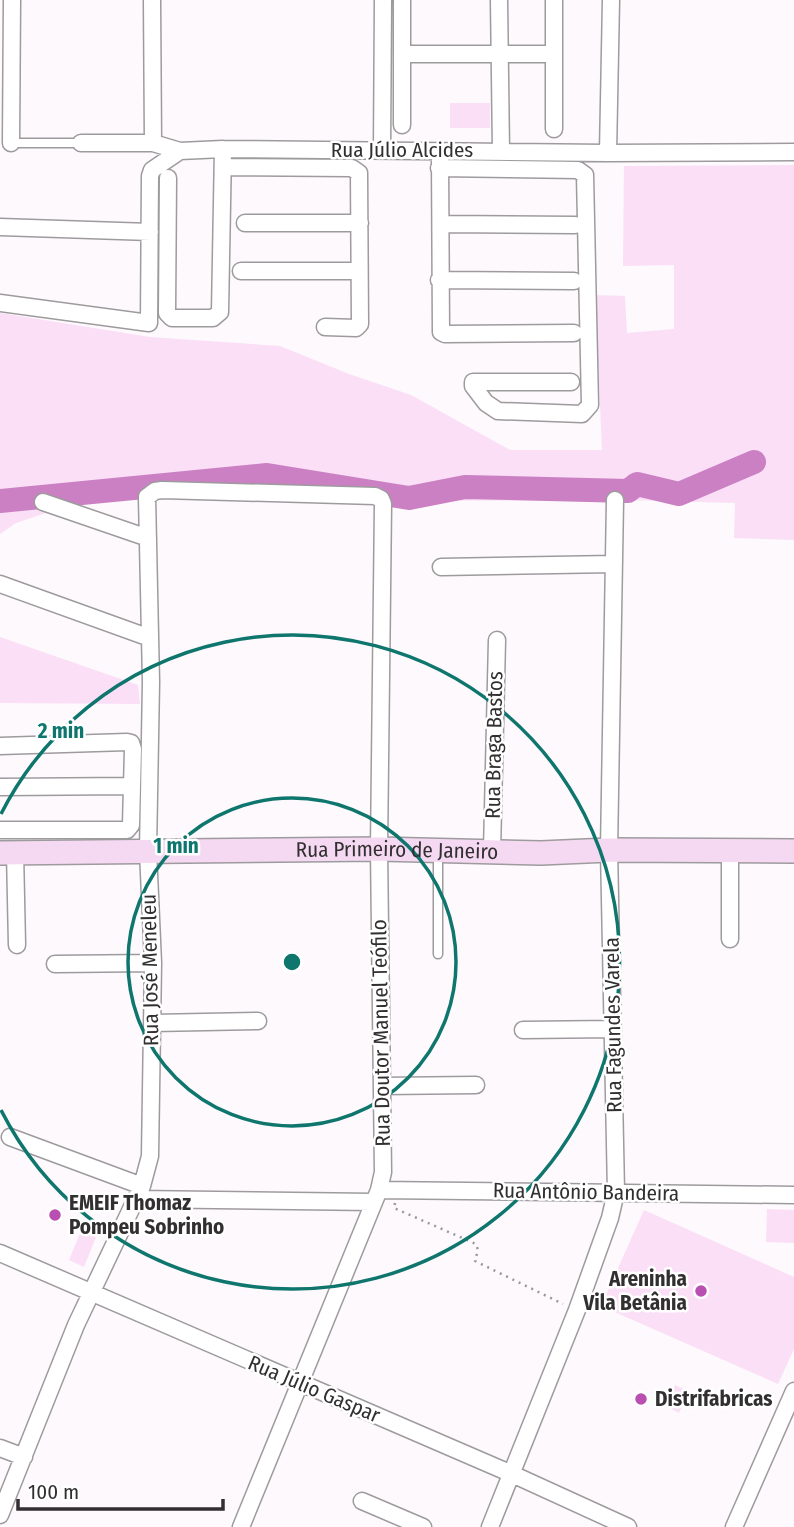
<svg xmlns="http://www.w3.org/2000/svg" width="794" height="1527" font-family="'Fira Sans Condensed',sans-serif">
	<rect width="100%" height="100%" fill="#fdf9fc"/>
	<path fill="#fadff6" d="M450,103H490V128H450Z
		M794,165V540L734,538L735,503L628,500L390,501L229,496L84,500L16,523L0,534V313L150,337L280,346L349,374L411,395L510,450H602L595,295L625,296L627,333L674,329V265L623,266L624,166Z
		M0,637L138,685L140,704L0,703Z
		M767,1209L794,1210V1243L766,1242Z
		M644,1210L794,1277V1349L778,1384L601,1306Z
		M81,1231L96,1237L84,1267L69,1260Z
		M675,1385L688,1391L679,1413L666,1406Z"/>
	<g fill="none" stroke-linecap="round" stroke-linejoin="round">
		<path stroke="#cb80c3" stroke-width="24" d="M0,501L267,475L409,498L465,487L628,491L637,484L679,494L754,462"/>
		<defs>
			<path id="lane" d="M11,143H81
				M438,954V853"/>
			<path id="street" d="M152,0L153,143
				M402,0V125
				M499,0L501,151
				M402,54H554
				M554,129V0
				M11,143L12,0
				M81,143H153L180,151L223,149L608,153L794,152
				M382,150L383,0
				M608,153L611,0
				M440,158L441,332L445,334L574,333
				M223,167L352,168L359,173L360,324L356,328L325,327
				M439,168L578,170L585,175L590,405L582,414L498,411L486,403L473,386V382H571
				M168,178L167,313L172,318H213L220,312L223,149
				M245,223H360
				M441,224L575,225
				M0,227L150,232
				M241,271H359
				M439,280L574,281
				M0,303L149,323L150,176L152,170L180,151
				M43,502L148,538
				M441,567L614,564
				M0,584L150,638
				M0,746L127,742L131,743L133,749L131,825L127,830H0
				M0,787L132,786
				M492,851L497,640
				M730,851V939
				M15,852L17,945
				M55,964L153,963
				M153,1023L258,1021
				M523,1030L613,1029
				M382,1086L476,1085
				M10,1137L142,1186
				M379,1190L794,1195
				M136,1199L373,1202
				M0,1253L512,1474L628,1527
				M0,1448L24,1457
				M362,1501L423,1527
				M0,1515L76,1325L142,1186L150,1156L153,963L148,851L151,682L147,497L155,491L162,490L375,496L381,499L383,504L379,849L383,1172L379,1190L241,1527
				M490,1527L577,1310L610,1218L616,1192L609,850L615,500
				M734,1527L794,1391"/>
			<g id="secondary">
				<path id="s1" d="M0,853L379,849L541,853L609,850L794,851"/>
			</g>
		</defs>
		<use href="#lane" stroke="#9e9b9e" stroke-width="11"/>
		<use href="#street" stroke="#9e9b9e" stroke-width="19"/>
		<use href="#secondary" stroke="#9e9b9e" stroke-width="26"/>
		<path stroke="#9b989a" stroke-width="2.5" stroke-dasharray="2 5" stroke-linecap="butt" d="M395,1203L394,1208L476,1244L478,1250L475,1261L563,1304"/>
		<use href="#lane" stroke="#fff" stroke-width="8"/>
		<use href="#street" stroke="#fff" stroke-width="16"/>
		<use href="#secondary" stroke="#f5d9f2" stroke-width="23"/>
	</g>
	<g fill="none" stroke="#0f766e" stroke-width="3.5">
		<circle cx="292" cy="962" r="164"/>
		<path d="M1 814A327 327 0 1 1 1 1110"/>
	</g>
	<g fill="#b94fb0" stroke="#fff" stroke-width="2.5">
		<circle cx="55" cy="1215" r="7"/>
		<circle cx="701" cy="1291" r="7"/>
		<circle cx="641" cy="1399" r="7"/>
	</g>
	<g text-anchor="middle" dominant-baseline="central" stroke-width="5" stroke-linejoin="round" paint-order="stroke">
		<g font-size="21" fill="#312f30" stroke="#fff">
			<text x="402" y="150">Rua Júlio Alcides</text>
			<text transform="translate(494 745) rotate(-89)">Rua Braga Bastos</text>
			<text stroke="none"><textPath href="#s1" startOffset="397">Rua Primeiro de Janeiro</textPath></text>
			<text transform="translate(150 970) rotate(-91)">Rua José Meneleu</text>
			<text transform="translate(613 1025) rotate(-91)">Rua Fagundes Varela</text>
			<text transform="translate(381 1033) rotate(-91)">Rua Doutor Manuel Teófilo</text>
			<text transform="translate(586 1192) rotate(1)">Rua Antônio Bandeira</text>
			<text transform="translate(314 1389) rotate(23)">Rua Júlio Gaspar</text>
		</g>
		<g font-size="21" font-weight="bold" fill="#312f30" stroke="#fff" text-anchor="start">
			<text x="69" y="1203">EMEIF Thomaz<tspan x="69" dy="24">Pompeu Sobrinho</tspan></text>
			<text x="687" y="1279" text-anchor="end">Areninha<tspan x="687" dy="24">Vila Betânia</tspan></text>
			<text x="655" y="1399">Distrifabricas</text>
		</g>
	</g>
	<circle cx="292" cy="962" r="10" fill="#0f766e" stroke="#fff" stroke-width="3.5"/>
	<g font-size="21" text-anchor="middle" font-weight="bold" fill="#0f766e" stroke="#fff" stroke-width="5" stroke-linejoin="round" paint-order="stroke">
		<text x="61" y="738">2 min</text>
		<text x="176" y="853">1 min</text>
	</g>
	<path d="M18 1499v10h205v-10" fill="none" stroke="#312f30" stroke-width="3.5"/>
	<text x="28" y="1499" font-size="21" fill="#312f30" stroke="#ffffff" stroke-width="5" paint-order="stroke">100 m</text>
</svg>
